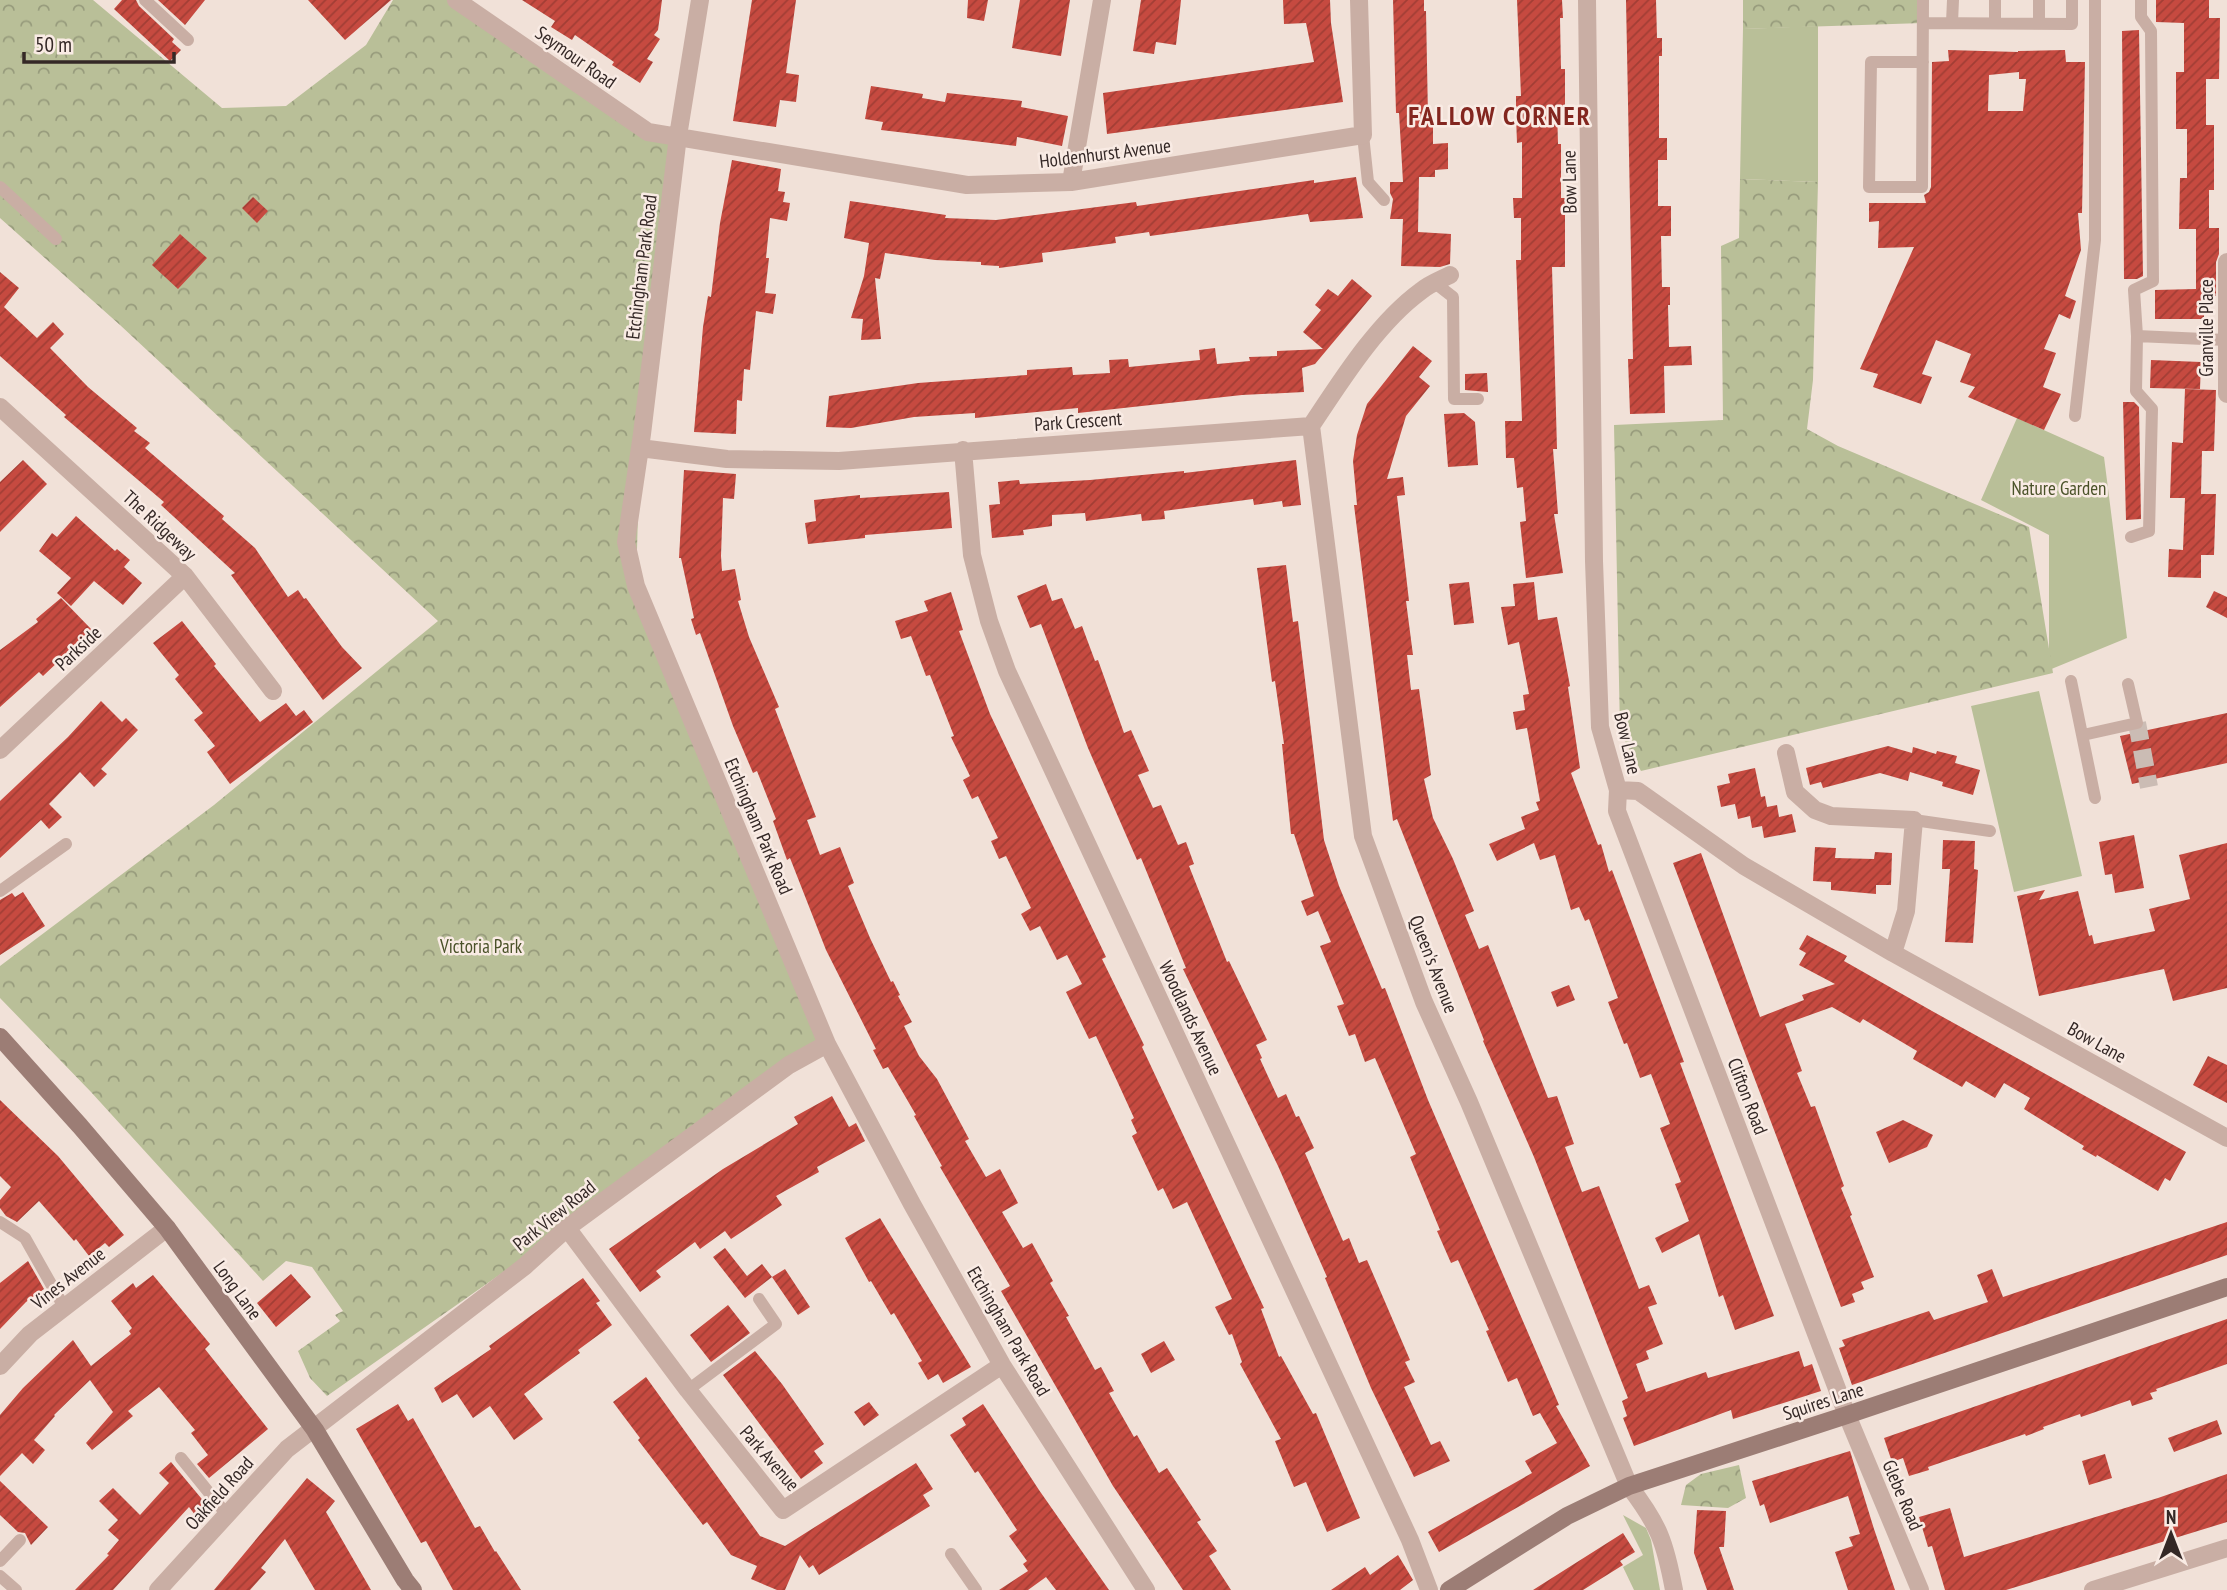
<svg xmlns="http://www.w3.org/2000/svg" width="2227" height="1590" font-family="'PT Sans Narrow',sans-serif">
	<defs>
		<pattern id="forest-crowns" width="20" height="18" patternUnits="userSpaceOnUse" patternTransform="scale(1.75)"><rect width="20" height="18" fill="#b9bf98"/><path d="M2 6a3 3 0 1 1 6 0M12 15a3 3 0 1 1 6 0" fill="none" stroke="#979b7c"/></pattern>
		<pattern id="building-hatch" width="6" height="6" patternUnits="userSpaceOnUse" patternTransform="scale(1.75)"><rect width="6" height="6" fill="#c64a40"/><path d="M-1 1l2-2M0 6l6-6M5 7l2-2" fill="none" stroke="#a23e35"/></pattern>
	</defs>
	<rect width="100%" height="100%" fill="#f1e1d8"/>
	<path fill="#b9bf98" d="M1818,26V182L1740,179L1743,29Z
		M2017,418L2104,457L2127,638L2049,670V535L1981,500Z
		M2039,691L2082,876L2014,892L1971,706Z
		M1623,1515L1646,1528L1651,1540L1660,1590H1634L1623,1567L1643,1555Z"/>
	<path fill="url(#forest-crowns)" d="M0,0H93L222,108L286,106L366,45L393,0H457L650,133L676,138L640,443L636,585L828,1044L327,1396L310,1378L298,1351L340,1321L335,1315L343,1311L312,1267L286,1261L263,1281L91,1092L0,998V966L214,805L438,621L120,325L0,218Z
		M1743,0H1924L1923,23L1743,29Z
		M1740,179L1818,182L1813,380L1807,429L1838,446L2029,527L2053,673L1641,771L1620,732L1614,425L1723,420L1721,246L1739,238Z
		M1739,1465L1746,1498L1728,1508L1681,1505L1686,1485L1701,1474Z"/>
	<path fill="url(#building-hatch)" fill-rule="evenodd" d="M122,0H136L139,6L174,39L172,42L181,50L170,61L114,9Z
		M158,0H205L185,25Z
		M308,0H391L345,40Z
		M522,0H662L658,30L654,35L660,39L647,59L653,62L640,83L612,65L614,62L575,35L572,40L551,27L555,21Z
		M752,0H796L786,73L799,75L796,102L780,100L776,127L733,121Z
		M968,0H988L984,21L967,18Z
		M1020,0H1070L1061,56L1012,48Z
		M1141,0H1181L1176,45L1156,42L1154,54L1133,51Z
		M1283,0H1330L1331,23L1343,102L1107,134L1103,93L1314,62L1306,23L1284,24Z
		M1393,0H1424V11H1426L1428,117H1433V144L1448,143V169L1435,170V177H1419L1418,232L1451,234L1450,264L1440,267L1401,266L1403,219H1390L1393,199L1390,193V182H1403L1399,113H1396Z
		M1517,0H1562L1563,18H1560L1561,69H1565V108H1557L1558,144H1561V198H1565V267H1552L1557,449H1553L1558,514H1554L1563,573L1526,578L1520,522L1526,521L1523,487L1517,488L1514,458H1506L1505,421H1522L1516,260H1521V218H1514L1513,198H1522V142L1517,143L1516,116V96H1521Z
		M1626,0H1656L1657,38H1662V56H1659V138H1667V160H1658V206H1671V236H1661L1662,287H1670V305H1668L1669,347L1691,346L1692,365L1664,366L1665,413L1630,414L1628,359H1633Z
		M2156,0H2209V18H2220L2219,79H2206V125H2214V190H2209V228H2219V254L2216,262V296H2204V319H2155V290L2196,289V229H2179L2180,178H2187V129H2176V72H2184V23L2156,22Z
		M2139,30L2143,276L2137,279H2124L2122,31Z
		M1948,50L2018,52V51L2065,50L2066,62H2085L2082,213H2078L2081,250L2065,296L2076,301L2070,319L2059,314L2044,349L2056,353L2043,387L2061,394L2044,430L1968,397L1975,387L1960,382L1971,354L1936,340L1922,374L1932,377L1921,404L1873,387L1878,374L1860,369L1914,247L1878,248L1879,221L1869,222V203H1926L1924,195L1929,192L1931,187L1932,62L1949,61ZM2019,72V79H2026L2023,111H1988L1989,75Z
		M871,86L923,94L922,98L945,102L947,93L1022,101L1021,107L1068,116L1062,146L1017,137L1016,146L881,130L883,122L865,119Z
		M732,160L781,169L778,191L785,192L783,202L790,203L787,221L770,218L766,258H769L765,293L776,294L773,314L756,311L750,370L744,369L742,401L737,400L736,434L694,432L703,327L708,296L711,297L720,223Z
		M1356,177L1363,218L1310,222L1308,214L1150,236L1149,232L1115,237L1116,243L1042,253L1043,262L999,268V266L981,265V262L935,260L885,253L880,279L875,278L881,339L861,340L863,319L851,318L864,276L869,243L844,238L850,201L946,215L945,218L996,220L1136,202L1137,206L1314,180V183Z
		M253,197L268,211L257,223L242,208Z
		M180,234L207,258L178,289L152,265Z
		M0,272L19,288L4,307L37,338L53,322L64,334L50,348L88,387L137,428L134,431L150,443L145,448L224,516L222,519L255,548L288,597L298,590L304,599L306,598L342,647L362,668L323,700L231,575L235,573L161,505L164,502L64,417L66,415L0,356Z
		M1352,279L1372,296L1315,364L1302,368L1304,392L1242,395L1078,413V408L975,418V413L914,417L851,428L826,427L829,396L918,383L1027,375V370L1072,367L1073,375L1110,373L1109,360L1128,359L1129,367L1200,360L1199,350L1215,348L1217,364L1250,361L1249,357L1277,356V351L1323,349L1303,332L1321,310L1315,305L1328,289L1338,296Z
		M1413,346L1432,361L1419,377L1430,386L1406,416L1387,479L1403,477L1405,495L1397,496L1409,601H1406L1413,655H1407L1411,690L1419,689L1431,775L1424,779L1433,818L1453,859L1474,911L1465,915L1479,949L1488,945L1548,1098L1557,1096L1574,1144L1565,1147L1582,1192L1599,1186L1639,1289L1649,1285L1657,1304L1648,1307L1663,1344L1646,1351L1649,1359L1636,1364L1646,1392L1706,1372L1708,1378L1799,1351L1804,1367L1812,1364L1821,1391L1733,1419L1731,1410L1634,1446L1623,1418L1627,1416L1622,1401L1628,1398L1534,1157L1483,1041L1484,1040L1397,819L1393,821L1354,505H1357L1353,461L1357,435L1367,404Z
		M2151,360L2201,362L2200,389L2150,388Z
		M1487,373L1488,392L1465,390V374Z
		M2185,389L2216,390L2214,451H2202L2201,494H2216L2214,555H2201V578L2168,577L2169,549L2183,550L2185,498H2170L2172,442L2183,443Z
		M2123,402H2134L2139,407L2141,519L2126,520Z
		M1464,413L1475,422L1478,465L1448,467L1444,414Z
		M23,460L47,484L0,532V482Z
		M1296,460L1301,505L1283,507L1282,501L1254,505L1253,499L1164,511L1165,519L1142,521L1141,514L1086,521L1085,513L1052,515V526L1023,530L1024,535L992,538L989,505L1000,504L998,482L1019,480L1020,484L1090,480L1184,471V473Z
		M684,470L736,474L734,499L723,498L721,556L722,571L735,569L741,600L738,601L749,637L779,707L775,709L816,817L807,820L820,855L840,847L854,883L848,886L870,938L891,982L893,981L900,995L898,996L912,1022L904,1026L919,1056L937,1079L969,1139L965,1141L986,1177L1000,1169L1018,1203L1002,1212L1023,1248L1032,1243L1053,1281L1050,1283L1069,1316L1066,1317L1095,1370L1101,1367L1114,1391L1109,1393L1134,1437L1137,1435L1159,1473L1167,1468L1201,1520L1197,1522L1217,1551L1209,1556L1231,1590H1183L1113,1486L1001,1291L1010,1286L940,1167L942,1166L914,1116L916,1115L888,1067L883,1069L873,1050L876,1049L826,950L790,858L787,860L773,821L776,819L757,771L753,773L733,726L700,633L696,635L691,619L694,618L681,558H679Z
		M949,492L952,528L865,535V538L808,544L805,523L816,521L814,500L860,495V498Z
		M76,516L115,551L117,549L130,560L124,567L142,583L123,605L94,581L71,606L57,593L71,578L39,551L52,533L57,537Z
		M1286,565L1293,622L1298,621L1324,840L1339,886L1382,989L1385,988L1428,1100L1559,1405L1556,1406L1590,1466L1439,1552L1428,1532L1532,1473L1525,1461L1557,1443L1540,1413L1533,1416L1517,1378L1508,1382L1486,1331L1489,1330L1458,1260L1451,1263L1437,1231L1440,1230L1410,1157L1416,1154L1375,1058L1365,1062L1355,1034L1349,1036L1337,1006L1344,1004L1320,946L1331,942L1318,911L1307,916L1301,901L1314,896L1294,834H1291L1282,744H1284L1275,681L1272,682L1257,568Z
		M1469,582L1474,623L1454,625L1449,584Z
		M1534,582L1538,620L1557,617L1570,686L1568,687L1580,768L1571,773L1598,845L1601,844L1609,872L1612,870L1684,1062L1680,1063L1774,1316L1735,1330L1723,1295L1719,1297L1699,1234L1662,1253L1655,1238L1689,1221L1675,1184L1681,1182L1660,1128L1670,1124L1651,1074L1640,1078L1627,1043L1624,1044L1608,1002L1618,998L1589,919L1585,921L1579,907L1571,910L1555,855L1540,860L1534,843L1497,861L1489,844L1525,829L1521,817L1539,810L1536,802L1540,801L1527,728L1516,730L1513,712L1525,710L1523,695L1529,694L1519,642L1508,645L1501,607L1515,606L1513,584Z
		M1046,584L1052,601L1062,598L1075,629L1082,626L1095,661L1098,660L1124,733L1131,730L1149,771L1138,775L1153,808L1161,805L1178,845L1186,842L1194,864L1189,866L1227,962L1229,961L1267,1040L1256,1045L1262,1058L1260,1059L1278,1098L1286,1094L1296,1117L1299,1116L1314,1148L1305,1153L1343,1241L1349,1238L1359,1263L1367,1260L1410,1360L1405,1362L1415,1382L1404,1387L1431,1445L1440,1441L1450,1461L1414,1477L1371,1388L1325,1278L1327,1277L1278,1166L1183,969L1186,968L1141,858L1137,860L1088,748L1041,624L1030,628L1017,596Z
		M2214,591L2227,597V618L2206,607Z
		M951,592L963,630L959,631L990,714L1106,957L1102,959L1144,1045L1142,1047L1264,1308L1261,1309L1279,1357L1281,1356L1313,1414L1316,1413L1360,1518L1327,1532L1306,1482L1294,1487L1275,1441L1281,1439L1240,1364L1242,1362L1232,1334L1229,1335L1215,1307L1232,1299L1187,1202L1173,1209L1163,1188L1158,1191L1132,1136L1137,1133L1131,1120L1134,1118L1118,1083L1096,1036L1089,1039L1066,992L1082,984L1067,955L1057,960L1040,926L1030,931L1021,914L1031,908L1006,856L999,859L991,841L998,838L978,796L972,799L963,780L970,776L951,737L954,736L930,675L926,676L911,636L901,639L895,621L928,611L924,601Z
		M61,598L92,630L43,676L39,672L0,707V650L38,622L36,619Z
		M182,621L216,664L214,666L260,722L286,703L296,716L304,710L313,722L230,784L207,752L215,746L194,720L203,713L175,679L179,675L153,643Z
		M101,701L122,722L126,718L138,730L101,769L107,774L94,787L80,772L49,804L62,817L49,829L41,820L0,858V801L68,737Z
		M2227,713V763L2132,784L2120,736Z
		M1888,746L1912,753L1913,747L1936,754L1937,751L1957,756L1955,763L1980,770L1973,795L1942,786L1943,782L1910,772L1908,781L1880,773L1823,788L1821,782L1810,785L1806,768Z
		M1755,768L1761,797L1765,796L1767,807L1777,805L1779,817L1792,814L1796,832L1764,838L1762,826L1752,828L1750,816L1738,819L1735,804L1721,807L1717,786L1730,783L1728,774Z
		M2134,835L2144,888L2115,893L2112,874L2105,875L2099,842Z
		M1943,840L1975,841L1974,869L1978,870L1973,943L1945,942L1950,869H1942Z
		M2227,843V988L2173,1001L2164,969L2039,996L2017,896L2045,890L2039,900L2078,891L2089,936L2092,935L2094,944L2155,931L2149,909L2190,899L2179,855Z
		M1815,847L1836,848L1835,858L1874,859L1875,852L1892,853L1891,885H1876V894L1831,890V882L1813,881Z
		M1701,853L1760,1017L1804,1000L1802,995L1835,984L1799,965L1806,953L1799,949L1807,935L1847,956L1844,961L1932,1011L2186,1152L2170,1181L2165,1178L2158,1191L2097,1155L2096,1157L2082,1149L2084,1146L2024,1109L2030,1098L2004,1083L1995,1098L1966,1081L1962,1087L1913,1059L1917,1051L1863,1019L1860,1023L1832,1007L1785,1024L1802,1071L1797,1073L1811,1107L1815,1106L1844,1186L1841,1188L1852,1215L1850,1216L1874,1277L1861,1282L1864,1289L1852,1294L1855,1302L1841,1307L1673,863Z
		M23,892L45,926L0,955V900L12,893L15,897Z
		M1569,985L1575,1000L1557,1007L1551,992Z
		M2208,1056L2227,1065V1103L2193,1085Z
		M832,1096L849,1127L856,1123L865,1141L817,1167L819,1172L776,1196L782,1205L731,1239L725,1231L700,1249L695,1242L656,1271L661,1277L640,1292L609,1249L723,1169L798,1124L794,1117Z
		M0,1100L58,1156L124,1235L109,1247L105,1243L89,1256L76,1239L74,1241L39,1201L17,1222L6,1216L0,1208V1200L11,1187L0,1176Z
		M1903,1120L1933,1135L1927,1147L1889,1163L1876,1132Z
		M880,1218L971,1367L943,1383L938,1374L928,1380L918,1363L922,1361L894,1313L891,1315L871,1281L869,1282L845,1238Z
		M2227,1222V1255L1852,1385L1839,1348L1845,1346L1842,1340L1929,1311L1934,1320L1988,1302L1977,1275L1992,1269L2003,1297Z
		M725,1248L747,1276L762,1264L772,1277L745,1298L713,1257Z
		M28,1261L44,1289L26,1302L0,1329V1283Z
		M785,1269L810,1307L798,1315L772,1277Z
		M291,1274L311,1297L276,1327L257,1303Z
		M153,1275L210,1344L205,1349L268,1429L209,1478L197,1464L208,1455L191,1433L195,1430L159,1387L128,1411L133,1416L92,1450L86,1443L113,1412L90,1380L54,1415L55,1416L34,1440L45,1450L33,1464L22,1453L0,1476V1415L23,1388L73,1340L91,1366L131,1334L129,1331L132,1328L111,1301L133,1283L136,1288Z
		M583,1278L600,1301L596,1303L612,1325L578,1350L580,1353L524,1394L543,1419L514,1440L490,1406L473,1418L457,1394L442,1403L434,1388L491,1349L489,1346Z
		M728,1305L750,1333L711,1362L690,1335Z
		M2227,1319V1364L2156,1389L2157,1391L2150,1393L2153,1399L2132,1406L2130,1400L2081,1417L2080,1414L2043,1427L2044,1429L2026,1436L2025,1434L1928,1467L1929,1470L1909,1476L1903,1458L1892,1462L1884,1438Z
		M1164,1341L1175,1360L1151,1373L1141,1354Z
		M755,1351L782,1384L824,1444L814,1451L823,1463L801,1479L723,1375Z
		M646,1377L760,1536L785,1546L916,1463L933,1489L923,1495L930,1506L819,1575L813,1565L809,1568L800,1555L785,1590H777L751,1579L757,1566L731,1555L707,1522L703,1525L638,1440L640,1438L613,1402Z
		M869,1402L879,1415L864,1426L854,1412Z
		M398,1404L408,1421L413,1418L475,1528L480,1526L495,1552L496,1551L521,1590H453L426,1541L421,1543L356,1429Z
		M983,1404L1039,1490L1109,1590H1056L1046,1577L1028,1590H999L1028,1571L1023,1564L1027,1561L1009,1536L1017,1530L978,1471L975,1473L950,1435L966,1425L962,1418Z
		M2217,1420L2222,1434L2174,1452L2168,1438Z
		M1850,1451L1874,1529L1895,1590H1848L1835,1552L1853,1546L1849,1537L1860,1534L1848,1496L1770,1523L1764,1504L1760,1506L1752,1481Z
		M2105,1454L2112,1478L2089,1485L2082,1461Z
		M171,1462L211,1510L199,1520L189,1507L113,1590H75L109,1555L107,1554L119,1540L108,1530L118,1520L99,1501L113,1488L140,1515L169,1483L159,1473Z
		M2227,1474V1522L2006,1590H1945L1932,1546L1928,1547L1919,1517L1950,1508L1964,1557L2158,1498Z
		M307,1478L335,1501L326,1512L371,1590H315L285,1539L261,1568L266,1572L250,1590H214Z
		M0,1481L48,1527L31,1545L25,1533L18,1532L0,1515Z
		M1697,1510L1726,1511L1724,1547H1719L1734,1590H1707L1694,1553Z
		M1623,1533L1635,1552L1620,1561L1623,1565L1583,1590H1533Z
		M1398,1555L1413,1580L1400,1590H1331L1365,1567L1370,1575Z"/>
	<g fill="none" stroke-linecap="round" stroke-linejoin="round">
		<path stroke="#cbbcb4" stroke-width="18" stroke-dasharray="18 9" stroke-linecap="butt" d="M2137,723L2149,787"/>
		<path stroke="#c9aea4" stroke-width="12" d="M145,0L188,40
			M2039,0V24
			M1923,23L2072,24V0
			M1952,23L1953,0
			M1995,23V0
			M1923,62H1871L1869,187H1922L1923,0
			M1363,135L1368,182L1384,200
			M0,187L56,239
			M1435,283L1453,297L1454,399H1478
			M2137,336L2134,290L2153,281L2151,31L2141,17V0
			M2075,416L2095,240V0
			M2131,537L2149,531L2152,409L2136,391L2137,336L2226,340
			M2071,681L2095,798
			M2083,735L2137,723L2128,684
			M1914,820L1990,831
			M0,891L66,844
			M0,1222L25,1238L64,1307
			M688,1390L776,1324L759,1299
			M181,1458L227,1515
			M951,1554L976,1590
			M0,1561L20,1540
			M0,1576L16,1590"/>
		<path stroke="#c9aea4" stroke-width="18" d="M456,0L648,132L967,185L1071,182L1363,135L1359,0
			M700,0L678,136L642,434L626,542L636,586L827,1044L912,1204L1002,1365L1146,1590
			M1587,0L1594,561L1600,727L1618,790L1638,791L1744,866L1893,953L2227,1138
			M1071,182L1102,0
			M2227,262V394
			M0,407L185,576L273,691
			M1311,426L1363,836L1424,1002L1469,1102L1629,1486C1659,1525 1665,1542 1674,1590
			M640,448L727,459L839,461L1311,426C1341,381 1377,323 1421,291C1429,284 1440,280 1450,275
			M963,450L972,555L989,621L1007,671L1410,1540L1429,1590
			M0,750L185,576
			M1786,753L1795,792L1815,810L1831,816L1914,820L1906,911L1893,953
			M1618,790L1617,811L1847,1415L1920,1590
			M567,1228L688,1390L783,1510L1002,1365
			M0,1366L30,1334L167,1228
			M158,1590L287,1449L525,1266L567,1228L789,1065L827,1044
			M2093,1590L2227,1548"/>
		<path stroke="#9c7d75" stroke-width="18" d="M0,1037L80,1126L167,1228L315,1430L405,1580L413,1590
			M1449,1590L1567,1516L1629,1486L1847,1415L2227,1287"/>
	</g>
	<g text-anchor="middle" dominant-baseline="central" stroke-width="5" stroke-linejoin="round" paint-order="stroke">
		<g font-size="19" fill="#342826" stroke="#f9ebe4">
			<text transform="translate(576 57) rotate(35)">Seymour Road</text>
			<text transform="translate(1105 153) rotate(-7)">Holdenhurst Avenue</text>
			<text transform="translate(1569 182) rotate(-91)">Bow Lane</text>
			<text transform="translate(641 267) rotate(-83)">Etchingham Park Road</text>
			<text transform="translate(2206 328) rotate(-90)">Granville Place</text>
			<text transform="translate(1078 421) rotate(-4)">Park Crescent</text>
			<text transform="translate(160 525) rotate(43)">The Ridgeway</text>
			<text transform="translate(78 648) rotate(-43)">Parkside</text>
			<text transform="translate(1628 743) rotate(77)">Bow Lane</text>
			<text transform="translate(759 826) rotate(67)">Etchingham Park Road</text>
			<text transform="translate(1434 964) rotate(69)">Queen's Avenue</text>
			<text transform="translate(1191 1018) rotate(65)">Woodlands Avenue</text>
			<text transform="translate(2097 1042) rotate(29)">Bow Lane</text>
			<text transform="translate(1748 1096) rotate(69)">Clifton Road</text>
			<text transform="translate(554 1215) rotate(-39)">Park View Road</text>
			<text transform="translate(68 1278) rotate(-38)">Vines Avenue</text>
			<text transform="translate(238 1290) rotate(54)">Long Lane</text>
			<text transform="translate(1009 1331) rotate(60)">Etchingham Park Road</text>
			<text transform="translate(1823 1401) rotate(-18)">Squires Lane</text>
			<text transform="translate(770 1458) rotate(49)">Park Avenue</text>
			<text transform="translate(219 1493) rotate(-48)">Oakfield Road</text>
			<text transform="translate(1903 1495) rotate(67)">Glebe Road</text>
		</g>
		<g font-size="19" fill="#4a5229" stroke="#f9ebe4">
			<text x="2059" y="488">Nature Garden</text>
			<text x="481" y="946">Victoria Park</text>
		</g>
		<g font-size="26" font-weight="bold" letter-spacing="2" fill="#83261f" stroke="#f9ebe4">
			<text x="1500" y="115">FALLOW CORNER</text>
		</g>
	</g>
	<g transform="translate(2171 1534)" stroke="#f9ebe4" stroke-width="5" paint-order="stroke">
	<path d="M0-5L12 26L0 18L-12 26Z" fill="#342826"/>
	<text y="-10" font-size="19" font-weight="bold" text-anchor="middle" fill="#342826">N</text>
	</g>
	<path d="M24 52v10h150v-10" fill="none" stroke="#342826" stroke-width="3.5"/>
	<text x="35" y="52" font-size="21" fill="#342826" stroke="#f9ebe4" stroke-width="5" paint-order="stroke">50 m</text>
</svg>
